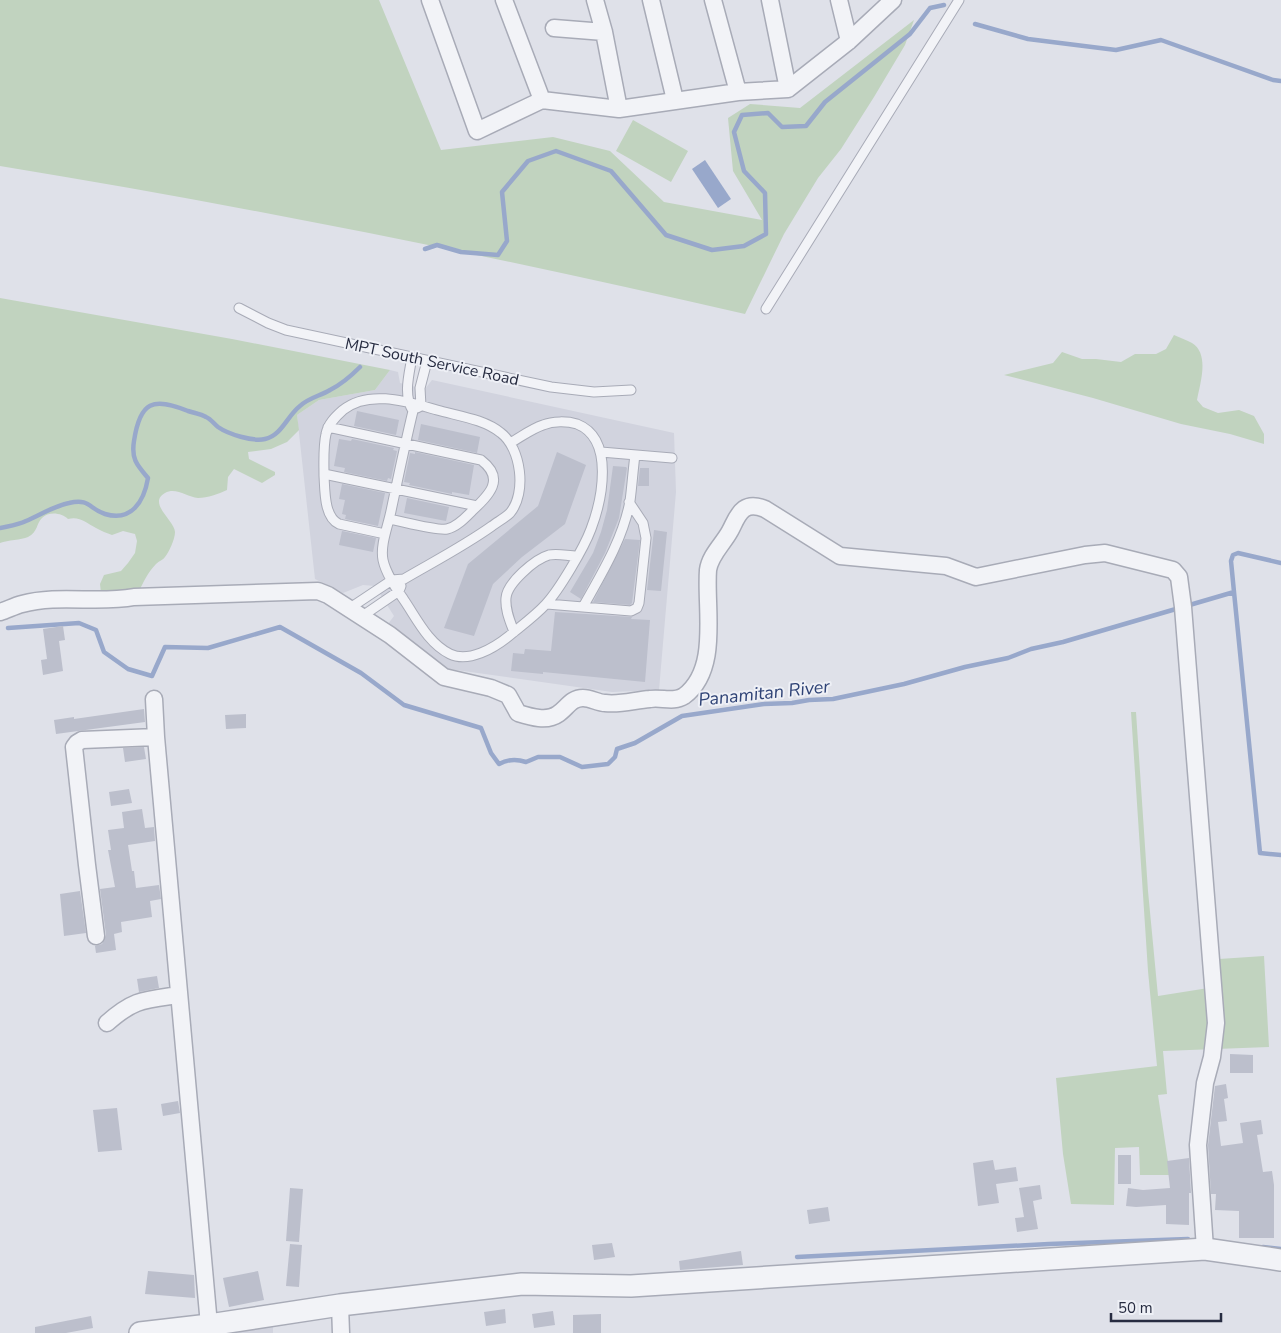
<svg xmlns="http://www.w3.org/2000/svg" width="1281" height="1333" font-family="'Nunito Sans',sans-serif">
	<rect width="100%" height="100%" fill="#dfe1e9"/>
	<path fill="#d1d3de" d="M390,370L398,372L400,383L420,388L425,389L432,380L674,433L676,492L659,690L612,692L449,669L388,624L394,616L375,586L363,585L343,593L315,579L297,415L319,400L375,390Z
		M273,1326V1333H215Z"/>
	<path fill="#c1d3bf" d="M0,0H379L441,150L553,137L610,151L664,202L762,220L733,171L728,118L750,104L800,108L914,20L905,45L874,97L841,149L818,178L784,234L745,314C498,257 250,207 0,166Z
		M633,120L688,151L671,182L616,151Z
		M0,298L232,339L390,370L375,390L319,400L297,415L299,430L287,442L271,449L248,452L249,459L275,472V475L262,483L234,469L228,477L227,490C218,494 208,498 198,498C187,497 176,487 165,493C147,503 175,521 175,532C175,539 169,552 165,557C163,560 159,561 156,564C148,572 143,583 138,593H101L100,584L104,575L121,571L128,563L135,553L137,541L135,534L123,531L112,535C107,533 101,531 96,528C86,523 80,516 68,519C62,513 49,511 42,518C36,524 38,532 28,537C21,540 8,540 0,543Z
		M1174,335C1180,338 1187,340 1192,343C1210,354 1200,384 1197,400L1203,407L1218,413L1239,410L1254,416L1264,434V444L1230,434L1181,424L1093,398L1004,375L1053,363L1062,352L1082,359H1096L1121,362L1135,354H1156L1166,349Z
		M1131,712H1136L1148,891L1158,996L1221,986L1219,959L1264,956L1269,1047L1163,1051L1167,1094L1158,1095L1170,1175H1140L1139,1147L1115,1148L1114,1205L1071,1204L1063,1154L1056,1078L1157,1066L1148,971Z"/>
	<path fill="#98a8cb" d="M705,160L731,199L718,208L692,169Z"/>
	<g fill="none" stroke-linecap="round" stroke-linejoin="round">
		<path stroke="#98a8cb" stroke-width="4.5" d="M975,24L1028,39L1116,50L1161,40L1273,80L1281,81
			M425,249L437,245L461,252L498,255L507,241L502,192L528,161L556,151L611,171L666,235L712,250L744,246L766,234L765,193L744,171L734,132L742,115L768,113L782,127L806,126L825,102L910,34L930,8L944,5
			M0,528C9,526 18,525 26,521C40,515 54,506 69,503C90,498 89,509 105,514C131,522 144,502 148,478C137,465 131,459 134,441C140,401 153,397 188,411C194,413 201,414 206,417C211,419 214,424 218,427C228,434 253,442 265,439C282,435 287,416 300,406C308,398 320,396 330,390C342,384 351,376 360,367
			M1234,592L1260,853L1281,855
			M8,628L79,623L96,630L104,652L128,669L152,676L165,647L208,648L280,627L361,673L404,705L481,728L491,753L499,764C508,759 517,759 526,762L538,757H560L582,767L608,764L615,757L617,749L635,743L682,716L764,704L792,703L809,700L833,699L904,684L965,667L1008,658L1031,649L1063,642L1234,592L1231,561L1233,555L1238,553L1281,563
			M1263,1247L1281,1249
			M797,1257L1049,1244L1188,1239"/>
	</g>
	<path fill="#bcbfcc" d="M357,411L399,420L396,435L354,426Z
		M421,424L480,437L477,453L418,440Z
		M339,439L351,441L352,439L394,448L393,450L397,451L391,479L388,478L387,481L344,472L345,468L334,466Z
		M415,452L474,465L469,495L452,492V494L409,485L410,483L404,482L410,453L415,454Z
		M557,452L586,465L565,524L522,557L493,584L474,636L444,628L468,564L538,506Z
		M613,466L626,467L627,468L619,518L605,553L581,599L570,592L593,553L601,532L607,510Z
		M640,468H649V486H638Z
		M342,484L385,493L378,526L345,519L346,515L342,514L345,500L339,499Z
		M407,498L449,507L446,521L404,513Z
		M654,530L667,532L661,591L647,590Z
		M342,531L376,538L373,552L339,545Z
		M625,539L640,540L632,603L630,605L593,602Z
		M555,612L632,617L631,619L650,620L645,682L543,672V674L511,671L513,653L524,654L525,649L551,651Z
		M63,626L65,640L59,641L63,671L43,675L41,660L47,659L43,629Z
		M144,709L145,722L56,734L54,720L74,717V719Z
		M246,714V728L226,729L225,715Z
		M144,747L146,759L125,762L123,748Z
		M129,789L132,803L111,806L109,792Z
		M142,809L145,828L154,827L155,841L128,845L132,871H134L136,888L159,885L161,899L150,901L152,917L121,922L122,932L114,934L116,950L96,953L95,946L102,944L106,935L100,889L115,887L108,850H111L108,830L124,828L122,812Z
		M80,891L86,933L64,936L60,894Z
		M157,976L159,988L139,992L137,979Z
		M1230,1054L1253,1055V1073H1230Z
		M1226,1084L1228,1098L1224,1099L1227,1121L1218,1122L1221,1146L1243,1143L1240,1123L1261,1120L1263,1134L1257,1135L1263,1172L1272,1171L1274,1185V1238H1239V1211L1215,1210L1216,1194H1211L1208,1145L1215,1086Z
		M178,1101L180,1113L163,1116L161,1104Z
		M117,1108L122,1150L98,1152L93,1110Z
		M1118,1155H1131V1184H1118Z
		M1189,1158L1191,1193H1189V1225L1166,1224V1205L1136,1207L1126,1206L1128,1188L1143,1190L1170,1188L1167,1161Z
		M993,1160L995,1170L1016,1167L1018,1181L996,1184L999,1203L978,1206L973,1163Z
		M1040,1185L1042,1199L1033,1201L1038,1229L1017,1232L1015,1218L1024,1217L1019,1188Z
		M290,1188L303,1189L299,1242L286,1241Z
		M828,1207L830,1221L809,1224L807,1210Z
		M612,1243L615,1257L594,1260L592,1245Z
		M290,1244L302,1245L299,1287L286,1286Z
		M741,1251L743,1265L680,1270L679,1261Z
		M148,1271L194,1275L195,1298L145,1294Z
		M258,1271L264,1300L229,1307L223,1278Z
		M505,1309L506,1323L486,1326L484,1312Z
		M553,1311L555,1325L534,1328L532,1314Z
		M601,1314V1333H573V1315Z
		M91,1316L93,1328L66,1333H35V1327Z"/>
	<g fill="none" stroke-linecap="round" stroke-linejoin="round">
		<defs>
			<path id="service" d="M239,308L268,323L286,330L551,387L594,392L631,390
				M766,309L959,0
				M412,357C409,375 403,395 413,411C405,444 398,478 391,511C388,526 380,545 383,560C386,574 396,588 404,600C417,619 428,643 450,654C469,663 494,648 509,636C521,626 535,616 546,604C559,590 584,548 591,529C602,500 615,439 577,424C567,421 553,421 543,425C531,429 521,437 510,443
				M417,408L421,406L420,388L427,361
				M328,427L481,460C506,479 489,495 472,511C466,517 457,527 447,529C437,531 401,521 389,519
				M601,452L672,458
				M324,474L477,506
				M547,604L631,611L637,608L639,603L646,538L643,523L629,502
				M583,607C602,573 623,539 630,501C632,486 633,470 635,455
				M350,608L392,580L404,579C433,562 464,546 492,526C497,522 505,518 510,513C527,493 521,448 501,433C484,419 458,416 437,410C408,402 369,389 343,410C335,417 328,424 326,434C323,447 324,463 324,476C325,491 324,517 339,524L385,534
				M361,617L399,591L401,586
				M514,632C510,621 505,610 506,598C507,583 535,559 549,555C558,553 568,556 577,556"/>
			<path id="minor" d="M430,0L477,131L542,100L619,109L738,92L788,89L849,41L893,0
				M504,0L542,100
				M595,0L604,32L619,109
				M651,0L675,100
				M713,0L738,92
				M770,0L788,89
				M839,0L849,41
				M554,28L604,32
				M0,612C7,610 14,606 22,604C59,594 98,604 134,597L318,591L328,595L390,635L444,677L491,688L508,695L518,713C531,717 547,722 558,714C567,708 571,698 583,698C591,698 598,703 605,703C621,705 635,700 650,699C662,697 673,703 684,696C720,669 705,609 708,570C710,555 723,544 730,531C734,524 737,514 744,509C751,504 758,506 765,509L840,556L946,566L976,577L1085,555L1105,553L1173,570L1179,577L1183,607L1216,1023L1212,1057L1205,1083L1198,1145L1205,1249
				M154,699L156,737
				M96,936L87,865L74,747L77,743L82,740L156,737L209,1325
				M107,1023C134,999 144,1000 179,995
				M340,1305L341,1333"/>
			<path id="tertiary" d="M140,1333L209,1325L340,1305L522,1284L631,1286L1205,1249L1281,1260"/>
		</defs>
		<use href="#service" stroke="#a8abb7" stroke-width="11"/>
		<use href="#minor" stroke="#a8abb7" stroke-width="19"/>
		<use href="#tertiary" stroke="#a8abb7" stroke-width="24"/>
		<use href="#service" stroke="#f2f3f7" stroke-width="9"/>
		<use href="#minor" stroke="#f2f3f7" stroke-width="16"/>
		<use href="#tertiary" stroke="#f2f3f7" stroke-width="21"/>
	</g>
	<g text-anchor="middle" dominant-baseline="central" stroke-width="4" stroke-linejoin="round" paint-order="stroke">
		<g font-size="16" fill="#272c41" stroke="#eef0f6">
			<text transform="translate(432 362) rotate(12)">MPT South Service Road</text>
		</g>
		<g font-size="18" font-style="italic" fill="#2f4376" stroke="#eef0f6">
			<text transform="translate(764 693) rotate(-6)">Panamitan River</text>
		</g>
	</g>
	<path d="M1111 1313v8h110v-8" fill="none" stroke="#272c41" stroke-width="2.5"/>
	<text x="1118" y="1313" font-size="15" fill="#272c41" stroke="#eef0f6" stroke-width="4" paint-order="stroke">50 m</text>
</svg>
